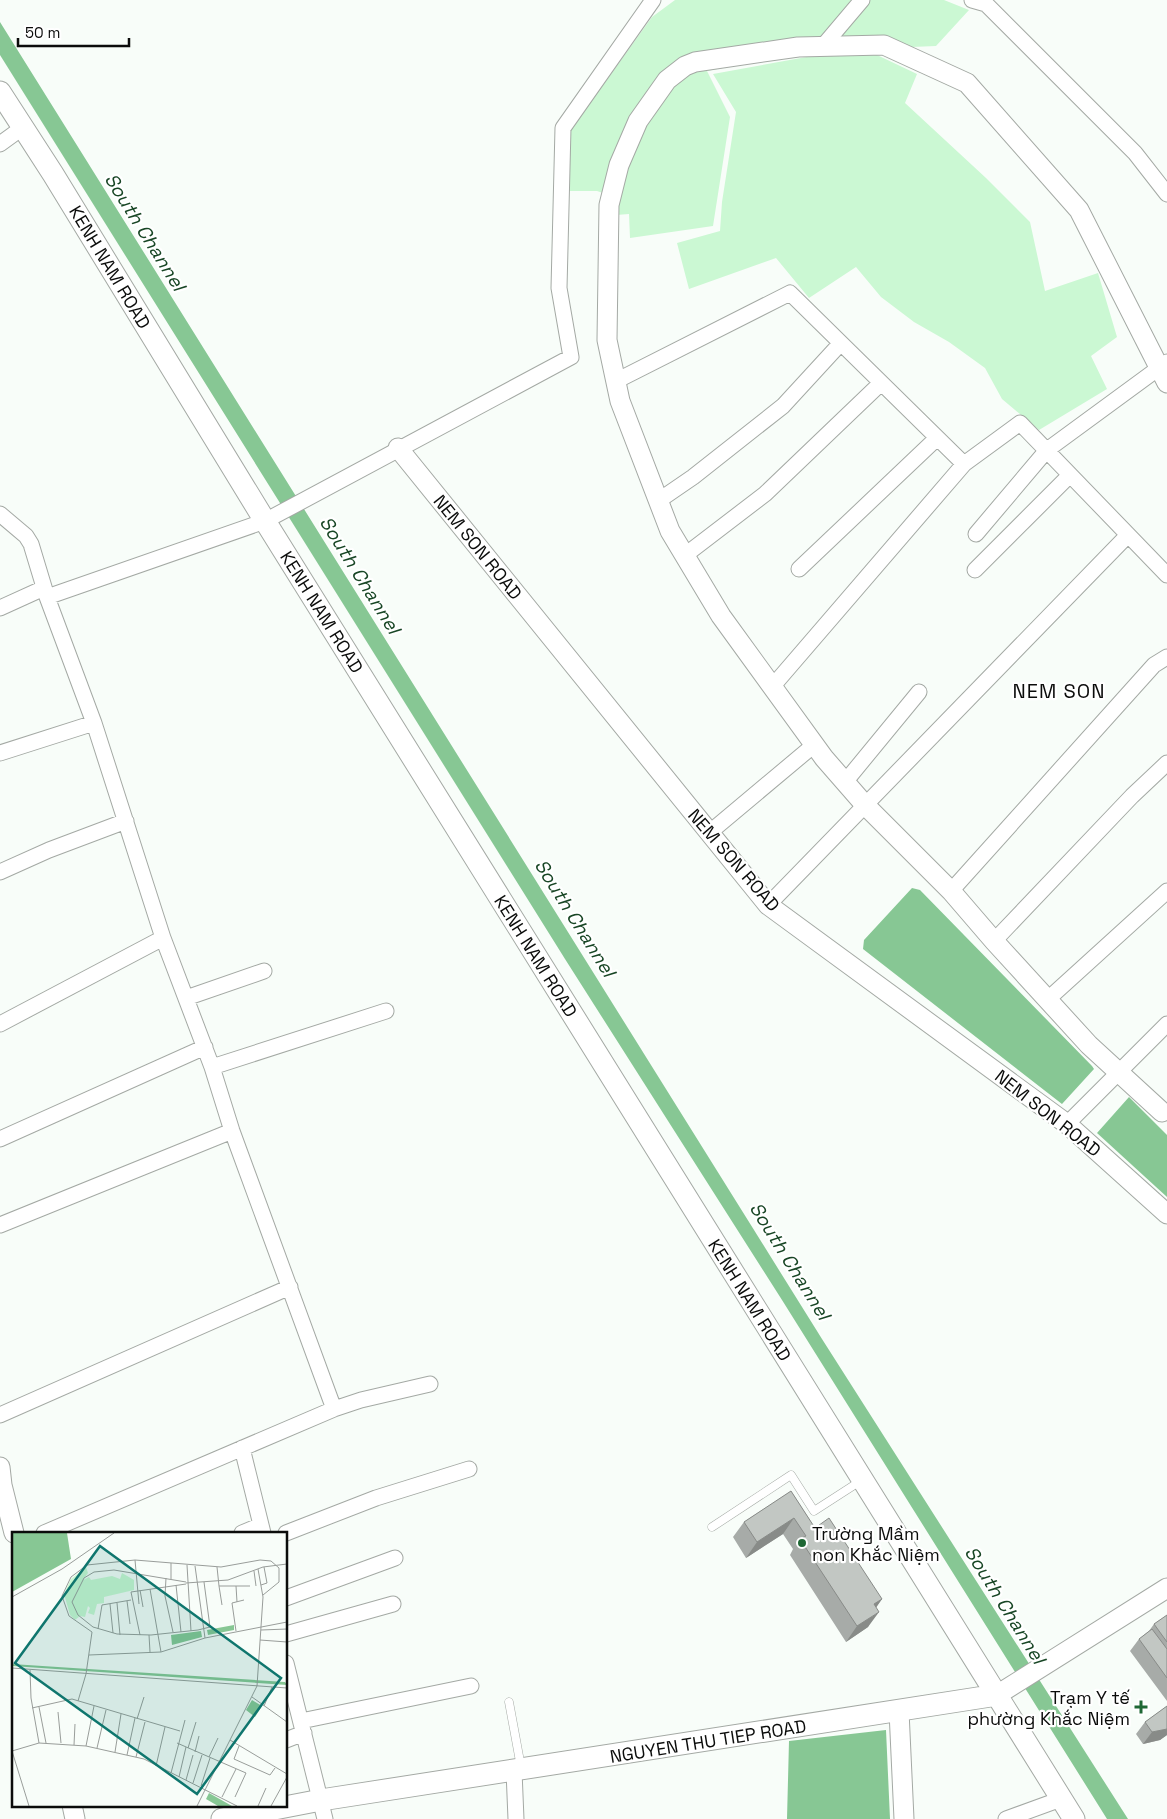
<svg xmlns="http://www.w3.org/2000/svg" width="1167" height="1819" font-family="'Space Grotesk',sans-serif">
	<rect width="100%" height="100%" fill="#f8fdf9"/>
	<path fill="#cbf8d3" d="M675,0H944L969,10L936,46L814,51L707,71L730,117L713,226L630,238L629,214L616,215L618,198L597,191H568L570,131L652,17Z
		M877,55L917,74L905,103L986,178L1030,222L1045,291L1098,273L1117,337L1091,356L1107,389L1039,430L1002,399L985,368L949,342L914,322L881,297L856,267L809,298L776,258L689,289L677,243L720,231L722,202L736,112L713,74L812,56Z"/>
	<path fill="#87c794" d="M0,22L822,1339L1128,1819H1107L782,1300L565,959L0,55Z
		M912,888L920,890L1092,1066L1094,1069L1062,1104L863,949L864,940Z
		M1129,1097L1167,1135V1197L1097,1133Z
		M886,1730L890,1819H787L789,1741Z"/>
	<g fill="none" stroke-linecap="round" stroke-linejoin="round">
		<defs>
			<path id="service" d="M712,1527L791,1475L814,1511L862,1480
				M509,1702L521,1767"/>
			<path id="minor" d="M972,0L986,4L1135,153L1167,194
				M823,46L862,0
				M0,144L22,128
				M616,381L790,293L964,464
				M658,501L693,477L783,406L840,344
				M0,514L26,536L31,544L47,597L94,723L163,938L212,1067L232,1131L334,1409
				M976,534L1047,450L1167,362
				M684,556L765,494L881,383
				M799,569L937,438
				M975,570L1070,475
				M47,597L265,521L571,357L559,288L563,128L653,0
				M0,608L44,588
				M772,687L964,464L1020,423L1167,575
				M0,753L94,723
				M845,782L919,692
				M709,833L814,745
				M0,872L49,850L126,821
				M951,891L1154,665L1167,657
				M768,905L1127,536
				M994,941L1132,796L1167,763
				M186,998L264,971
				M1047,1000L1167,891
				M0,1024L163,938
				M212,1067L386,1011
				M1067,1124L1167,1024
				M0,1139L205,1047
				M0,1225L232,1131
				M0,1415L290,1287
				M242,1448L263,1533
				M44,1533L334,1409L361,1400L430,1384
				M242,1533L261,1525
				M286,1533L376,1498L469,1469
				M286,1598L395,1558
				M286,1634L393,1604
				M286,1663L325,1819
				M301,1721L471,1686
				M286,1740L304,1733
				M514,1771L516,1819
				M1006,1819L1061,1799"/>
			<path id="tertiary" d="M398,448L768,905L1067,1124L1167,1214
				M1162,1112L1089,1045L994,941L951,891L865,805L824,758L721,616L670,531L620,401L607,340L609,205L619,165L638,121L667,80L685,66L695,62L798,47L884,45L967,83L1079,210L1167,383
				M0,1467L2,1485L14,1533
				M997,1695L1167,1588
				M899,1711L904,1819
				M72,1805L75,1819"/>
			<path id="secondary" d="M0,92L53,174L265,521L1074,1819
				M222,1819L321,1800L997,1695"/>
		</defs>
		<use href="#service" stroke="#a4a9a4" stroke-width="9"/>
		<use href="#minor" stroke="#a4a9a4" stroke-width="17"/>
		<use href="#tertiary" stroke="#a4a9a4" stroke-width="21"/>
		<use href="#secondary" stroke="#a4a9a4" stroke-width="23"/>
		<use href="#service" stroke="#fff" stroke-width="8"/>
		<use href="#minor" stroke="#fff" stroke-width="15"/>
		<use href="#tertiary" stroke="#fff" stroke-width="19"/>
		<use href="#secondary" stroke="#fff" stroke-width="21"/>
	</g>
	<path fill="#a7aba8" d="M791,1491L815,1528L882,1599L876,1607L868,1627L846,1642L790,1555L793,1549L783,1534L746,1558L733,1537L744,1522Z
		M1167,1615V1701L1130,1651L1139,1639L1149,1631L1154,1624Z
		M1167,1706V1735L1160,1740L1143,1744L1136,1734L1145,1722Z"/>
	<path fill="#888b88" d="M794,1518L783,1534L746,1558L757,1542Z
		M882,1599L871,1615L874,1604Z
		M879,1612L868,1627L846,1642L857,1626Z
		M1167,1729V1735L1160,1740L1143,1744L1152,1732Z"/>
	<path fill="#c2c7c3" stroke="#888b88" d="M791,1491L815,1528L829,1518L882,1599L874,1604L879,1612L857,1626L800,1539L806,1536L794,1518L757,1542L744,1522Z
		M1167,1615V1642L1154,1624Z
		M1152,1629L1167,1649V1678L1139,1639Z
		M1167,1706V1729L1152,1732L1145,1722Z"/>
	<g fill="#1f6835" stroke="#fff" stroke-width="2">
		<circle cx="802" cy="1543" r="5"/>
		<path d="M1138.5 1699.5h5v5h5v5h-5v5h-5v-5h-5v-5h5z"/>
	</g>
	<g text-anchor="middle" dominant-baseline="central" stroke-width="4.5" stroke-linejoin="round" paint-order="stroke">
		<g font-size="18" fill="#0b0c0b" stroke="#fff">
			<text transform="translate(110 267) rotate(59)">KENH NAM ROAD</text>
			<text transform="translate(478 547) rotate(51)">NEM SON ROAD</text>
			<text transform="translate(322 612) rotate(58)">KENH NAM ROAD</text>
			<text transform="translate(734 860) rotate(49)">NEM SON ROAD</text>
			<text transform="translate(536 956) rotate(58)">KENH NAM ROAD</text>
			<text transform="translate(1048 1113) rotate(38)">NEM SON ROAD</text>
			<text transform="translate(750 1300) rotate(58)">KENH NAM ROAD</text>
			<text transform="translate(708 1741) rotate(-9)">NGUYEN THU TIEP ROAD</text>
		</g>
		<g font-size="18" fill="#0b0c0b" stroke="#fff" text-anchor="start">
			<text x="812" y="1533">Trường Mầm<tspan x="812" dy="21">non Khắc Niệm</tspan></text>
			<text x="1130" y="1697" text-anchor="end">Trạm Y tế<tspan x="1130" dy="21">phường Khắc Niệm</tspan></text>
		</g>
		<g font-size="19" font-style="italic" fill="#184625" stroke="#fff">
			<text transform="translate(145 232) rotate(58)">South Channel</text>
			<text transform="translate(360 575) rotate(58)">South Channel</text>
			<text transform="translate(575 918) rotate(58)">South Channel</text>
			<text transform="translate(790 1261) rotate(58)">South Channel</text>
			<text transform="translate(1005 1605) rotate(58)">South Channel</text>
		</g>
		<g font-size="20" letter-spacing="1" fill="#0b0c0b" stroke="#fff">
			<text x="1059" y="691">NEM SON</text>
		</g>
	</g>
	<g transform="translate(12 1532)">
		<rect width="275" height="275" fill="#f8fdf9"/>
		<path d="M74,35L76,41L71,48L77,45L79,48L100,44L108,47L110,41L122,48V58L92,65V71L85,72L82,83L76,81L78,76L76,74L73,85L68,84L63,88L58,83L52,62L59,47Z" fill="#cbf8d3"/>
		<path d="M0,1H55L59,27L0,60ZM222,93V98L196,103L195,98ZM189,99L190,105L160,113L159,103ZM0,132L273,150L275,153L0,134ZM240,168L250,174L243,185L234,178ZM197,261L220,274H206L194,267Z" fill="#87c794"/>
		<path fill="none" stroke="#999d9a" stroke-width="1" d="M123,28L127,72M175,33L179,99M183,34L193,106M205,35L207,54H238M242,39L244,54M154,46L153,64L161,100M159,47V31M174,50L102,38L82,40L72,46L60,70L66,83L81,95L105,102L139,103L186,98L198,95L192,50M174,51L216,48L251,35L275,32M164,53L169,100M249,53L255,51L252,35M207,54L210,73M224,54L225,70M138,57L149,120M128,58L131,75M0,65L50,37L102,1M115,69L118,92M105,71L108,103M98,72L101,101M86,97L90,73L119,68M249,98L275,97M224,99L220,71L232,68M128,103L119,60L174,52M137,103L138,120M248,108L275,110M77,123L149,120L193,106L275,90M0,136L275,156M18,138L19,166L27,211L74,214L132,227L225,274M245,154L251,65L246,37M240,165L275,190M66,169L74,142L80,100L57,84L50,64L59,45L75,33L123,28L209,35L248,28L259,29L267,36V50L251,63M252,174L260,155M27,175L34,211M20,176L60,167L168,199M46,180L49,211M125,187L132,165M218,208L275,242M165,211L234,241L223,265M62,213L63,192M74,214L82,174M227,214L222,227L258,243L263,236M85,216L94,178M176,216L184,190M0,219L17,274M0,219L27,211M103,220L109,182M183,220L187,204M115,223L123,186M124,225L133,190M197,225L206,206M144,234L153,195M159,241L173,188M167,245L174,215M174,248L181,223M181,251L190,223M189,254L198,226M210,265L224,237M185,274L245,154M246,274L254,256M259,274L275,245"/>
		<path fill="#0f766e" fill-opacity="0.15" stroke="#0f766e" stroke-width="2.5" d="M88,14L269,146L185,262L3,131Z"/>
		<rect width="275" height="275" fill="none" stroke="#0b0c0b" stroke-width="2.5"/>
	</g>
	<path d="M18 38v8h111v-8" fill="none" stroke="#0b0c0b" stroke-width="2.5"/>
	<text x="25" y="38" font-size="15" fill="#0b0c0b" stroke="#ffffff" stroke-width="4" paint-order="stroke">50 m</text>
</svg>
